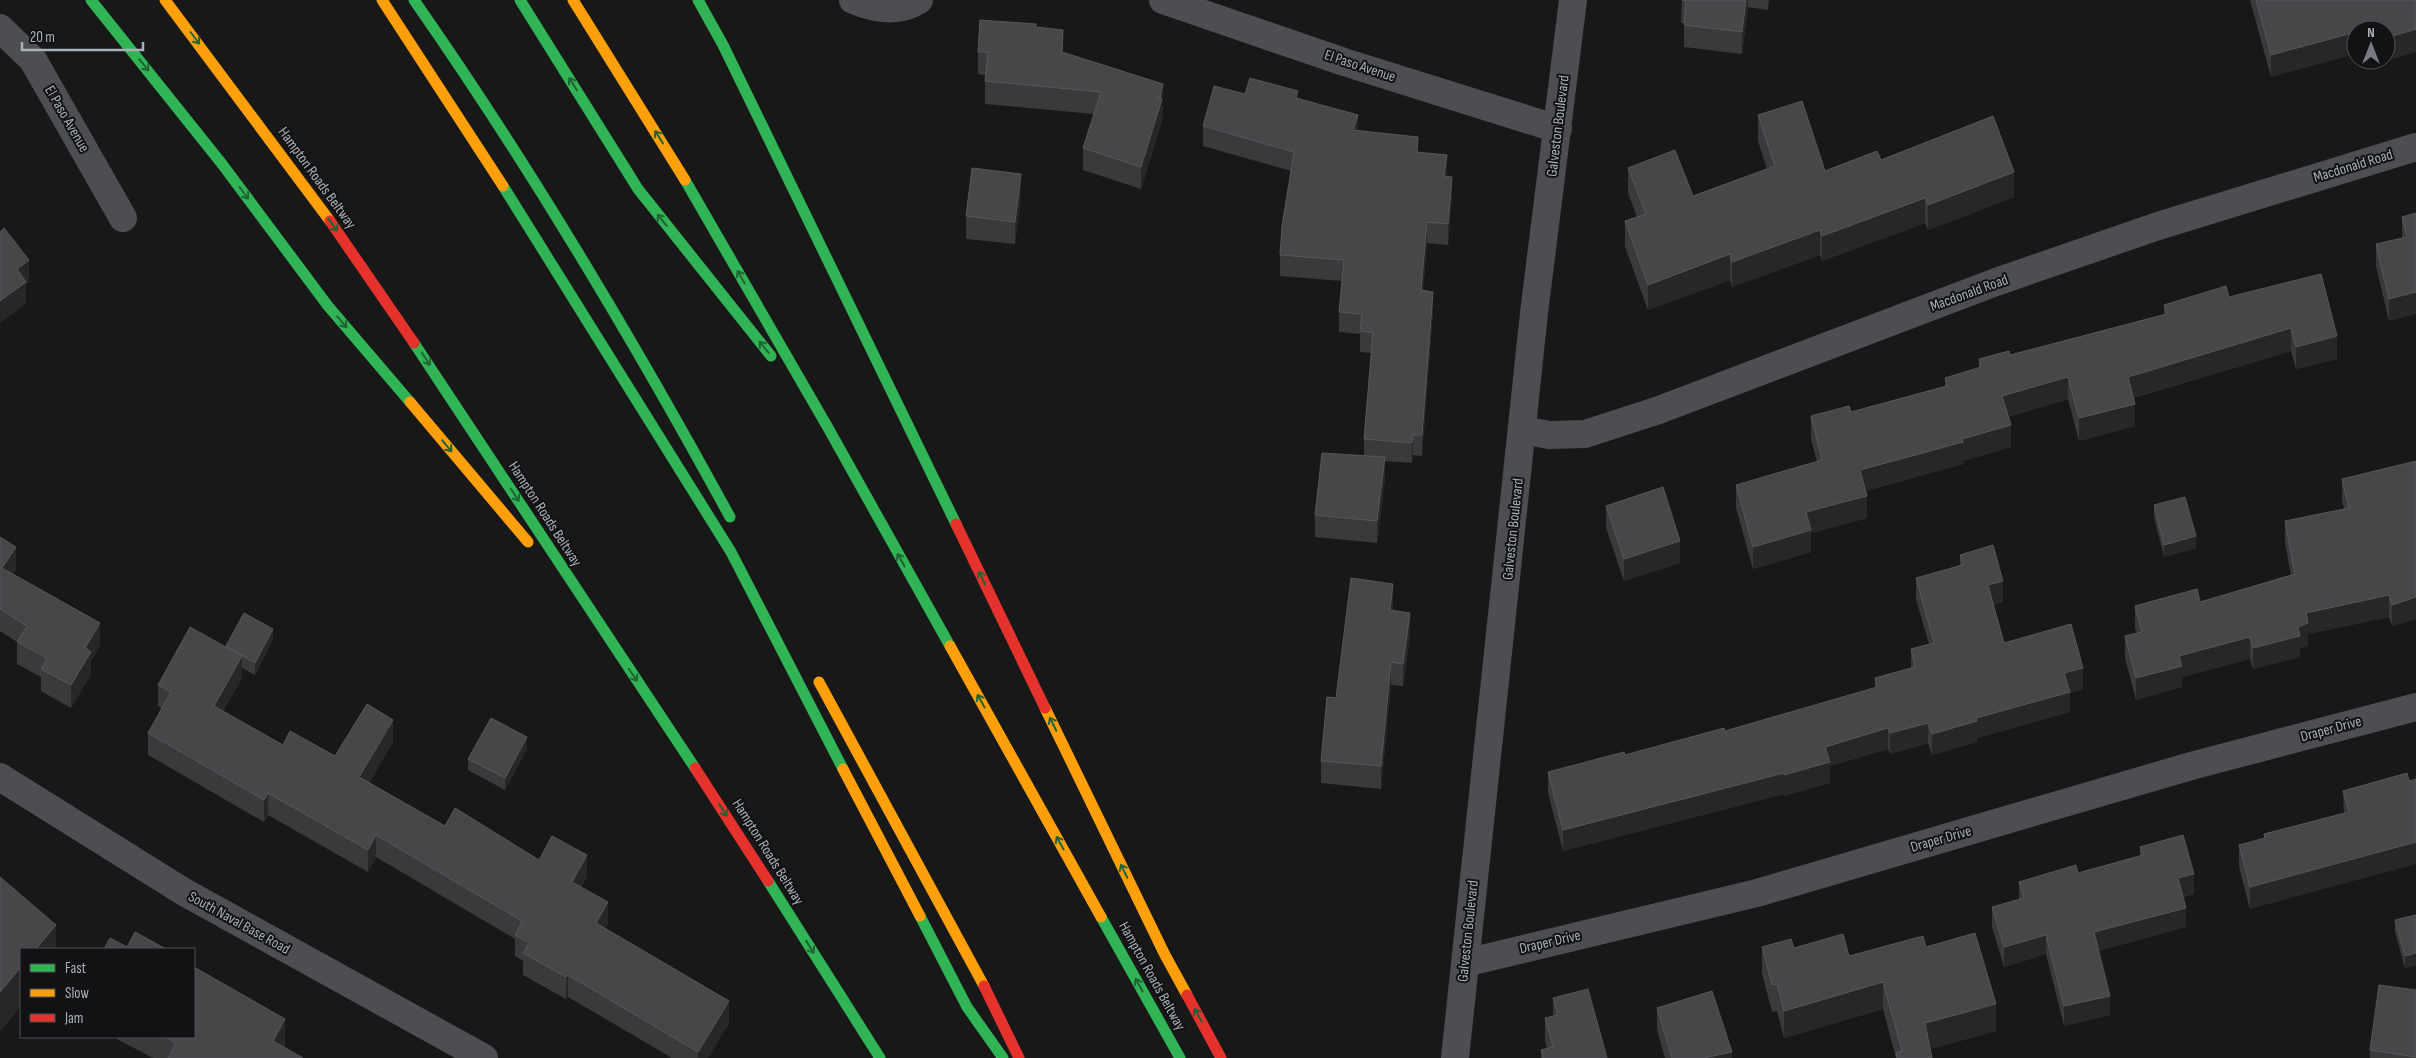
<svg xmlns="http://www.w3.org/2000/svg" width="2416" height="1058" font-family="'Sofia Sans Condensed',sans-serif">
	<rect width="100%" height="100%" fill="#181818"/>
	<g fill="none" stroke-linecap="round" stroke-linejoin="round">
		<path stroke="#4c4e51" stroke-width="28" d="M853,0C874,9 898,13 919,0
			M1163,0L1344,62L1558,129
			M0,28L33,60L123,218
			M1523,430L1549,435L1585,434L1659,410L1996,282L2158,226L2416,147
			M0,777L184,892L484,1058
			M1465,963L1757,893L2191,766L2416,707
			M1455,1058L1534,313L1573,0"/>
		<path stroke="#30b455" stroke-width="11" d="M91,0L222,164L328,306L410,402
			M414,0C530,166 633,339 730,517
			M520,0L638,189L771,356
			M698,0L723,45L956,524
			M685,180L827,426L950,646
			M503,186L731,552L843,769
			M414,343L695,768
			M768,881L880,1058
			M920,916L967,1007L1003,1058
			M1101,917L1180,1058"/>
		<path stroke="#ff9f0a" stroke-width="11" d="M165,0L330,221
			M382,0L503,186
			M573,0L685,180
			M410,402L528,542
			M950,646L1101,917
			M819,682L984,986
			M1045,708L1165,955L1187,995
			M843,769L920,916"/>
		<path stroke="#e5322d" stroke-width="11" d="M330,221L414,343
			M956,524L1045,708
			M695,768L768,881
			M984,986L1019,1058
			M1187,995L1221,1058"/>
	</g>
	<path fill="#393a3b" d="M1682,0H1769L1768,10L1748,7L1742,54L1684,47V23H1681Z
		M2250,0H2416V52L2386,60V30H2356L2271,77Z
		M1036,27L1063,52L1163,106L1162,121L1141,189L1083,170V148L1094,114L985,104V75L978,74V52Z
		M1245,94L1298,98L1358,130L1418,152L1446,177L1452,197L1448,245L1427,243L1423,291L1433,312L1422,456L1413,455L1412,463L1385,461V479L1377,543L1315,537V515L1364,455V439L1371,353L1360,352V334L1339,332V312L1342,281L1280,276V255L1291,171L1203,146V126Z
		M1758,115L1825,171L1881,160L2014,197L1928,230L1925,223L1822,261L1820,255L1732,287L1730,280L1648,310L1625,247V221L1637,217L1628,193V168L1693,196L1767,169L1758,141Z
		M1021,196L1015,244L966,239V216Z
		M2416,213L2389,321L2376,266V244L2402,238V217Z
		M2321,274L2337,359L2296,369L2291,351L2133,398L2135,426L2079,441L2068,399L2008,417L2011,447L1963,461V464L1865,491L1867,518L1811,533V552L1753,569L1736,508V485L1817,462L1811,439V416L1851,412L1945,386V378L1979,368V359L2010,355L2164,314V305L2229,297Z
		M2416,461V619L2392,626L2389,617L2308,634V645L2300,648V657L2253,669L2250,659L2182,677V687L2136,700L2125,658V636L2137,633L2135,628V606L2200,602L2291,575L2285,543V521L2344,509L2342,501V479Z
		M2154,505L2196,548L2164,557L2154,517Z
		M1606,506L1680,563L1624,581L1606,528Z
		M0,537L16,569L13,574L100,645L91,661V674L71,708L41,691V677L17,664V642L0,631Z
		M1960,555L2003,602L1993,605L2004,643L2083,689L2070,693V712L1977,738V742L1932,755L1928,743L1890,754L1888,749L1830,766V783L1784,796V794L1563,851L1548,793V772L1625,755L1725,731L1875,688V678L1911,668V649L1929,644L1916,599V578L1960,565Z
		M1393,606V610L1410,635L1403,686L1391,685L1381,789L1321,783V761L1336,698Z
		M273,640L255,675L242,668V678L223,711L283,745L335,756L393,742L369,783L445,826L587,877L581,887L608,923L605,928L729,1023L708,1058H672L568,997L566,999L523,975V961L515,956V939L376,857L368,872L268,815L264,822L148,755V733L162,709L158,706V685L226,646Z
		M527,749L505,790L468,770V759Z
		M2407,773L2250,909L2239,867V845L2264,839V834L2344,813L2343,791Z
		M2140,847L2194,894L2183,897L2186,927L2098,951L2110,1015L2064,1026L2046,954L2004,967L1992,927V907L2019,900V882L2078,873L2140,856Z
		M2416,915V965L2405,968L2395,932V920Z
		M1762,947L1794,948L1849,956L1926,947L1996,1031L1930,1049L1932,1058H1896L1883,1009L1784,1038L1777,1011L1772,1012L1762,974Z
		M2416,990V1058H2370V1050Z
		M1553,998L1607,1058H1541V1050L1547,1048L1545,1041V1018L1553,1016Z
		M1657,1008L1732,1058H1665L1657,1030Z
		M113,1037H194L285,1047V1048L303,1058H153Z"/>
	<path fill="#272728" d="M1746,0H1748V7L1742,54V32Z
		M2378,26V30H2363Z
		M2416,29V52L2386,60V38Z
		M1063,30V52H1062Z
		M2356,32V54L2271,77V55Z
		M1163,84L1162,121L1141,189V167L1160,98Z
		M1358,115V135L1353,130Z
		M1447,155V175L1444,197V176Z
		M2014,172V197L1928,230V205Z
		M1021,174V196L1015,244V222Z
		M1452,177V197L1448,245V224Z
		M1925,198V223L1822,261V236Z
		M1427,222V243L1421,311V290Z
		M1820,230V255L1732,287V262Z
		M1730,254V280L1648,310V285Z
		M29,260V282L26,284V304L0,323V301L17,269Z
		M1433,292V312L1422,456V435Z
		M2416,292V314L2389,321V299Z
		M2291,328V351L2128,399V377Z
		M2337,336V359L2296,369V347Z
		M2068,377V399L2002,419V396Z
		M2135,404V426L2079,441V418Z
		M2011,425V447L1963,461V464L1860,492V470Z
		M1413,435V455L1412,463V443Z
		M1385,457V479L1377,543V521Z
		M1867,496V518L1811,533V552L1753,569V547L1806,512Z
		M2196,536V548L2164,557V545Z
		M1680,541V563L1624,581V559Z
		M16,547V569L2,590V568Z
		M2003,581V602L1988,606V585Z
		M1393,584V606L1390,632V610Z
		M2389,595V617L2308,634V645L2300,648V657L2253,669V648L2306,613Z
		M2416,597V619L2392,626V605Z
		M1410,613V635L1403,686V664Z
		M100,623V645L91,661V674L71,708V685L85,648Z
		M273,629V640L255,675V663Z
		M2250,637V659L2182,677V687L2136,700V678L2179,656Z
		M242,656V678L214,728V706Z
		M1391,662V685L1381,789V766Z
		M2083,668V689L2070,693V712L1977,738V742L1932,755V734L2064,673Z
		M393,720V742L359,799V777Z
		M1928,723V743L1890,754V733Z
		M1888,728V749L1830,766V783L1784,796V775L1825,747Z
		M527,737V749L505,790V778Z
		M1784,773V794L1563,851V830Z
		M268,793V815L264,822V800Z
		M376,835V857L368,872V850Z
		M2416,842V864L2250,909V887Z
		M587,855V877L572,904V882Z
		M2194,874V894L2178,898V878Z
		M608,902V923L596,944V923Z
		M2186,908V927L2094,952V932Z
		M56,925V949H36Z
		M2046,935V954L2004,967V947Z
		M2416,953V965L2405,968V956Z
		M21,967V1006L0,1032V992Z
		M568,975V997L566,999V977Z
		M1883,982V1009L1784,1038V1011Z
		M2110,996V1015L2064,1026V1006Z
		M729,1001V1023L708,1058H698V1052Z
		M1996,1004V1031L1925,1050V1023Z
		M285,1019V1047L279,1058L273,1041Z
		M1732,1052V1058H1704Z"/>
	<path fill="#454749" stroke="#55575a" d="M1682,0H1746L1742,32L1684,25L1686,1Z
		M2256,0H2416V29L2386,38V30H2379L2378,26L2363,30H2356V32L2271,55Z
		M980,20L1036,24V27L1063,30L1062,52L1163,84L1160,98L1157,97L1162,99L1141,167L1083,148L1101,92L985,81L988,52H978Z
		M1250,78L1298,91L1296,98L1358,115L1353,130L1418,137L1417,152L1447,155L1444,176L1452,177L1448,224L1427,222L1421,290L1433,292L1422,435H1413L1412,443L1364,439L1373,333L1360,331L1362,314L1339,312L1344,260L1280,255L1282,226L1294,152L1203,126L1214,86L1245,94Z
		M1802,101L1825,171L1877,151L1881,160L1993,116L2014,172L1928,205L1925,198L1822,236L1820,230L1732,262L1730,254L1648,285L1625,221L1646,214L1628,168L1675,150L1693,196L1775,166L1758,115Z
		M972,168L1021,174L1015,222L966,216Z
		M2416,213V292L2389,299L2376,244L2407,237L2402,217Z
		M4,228L29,260L17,269L26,282L0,301V232Z
		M2321,274L2337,336L2296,347L2291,328L2128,377L2135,404L2079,418L2068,377L2002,396L2011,425L1962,439L1963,442L1860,470L1867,496L1806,512L1811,530L1753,547L1736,485L1822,460L1811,416L1849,406L1851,412L1947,386L1945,378L1981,367L1979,359L2009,351L2010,355L2167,314L2164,305L2226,286L2229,297Z
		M1322,453L1385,457L1377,521L1315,515Z
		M2416,461V597L2392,605L2389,595L2306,613L2308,623L2298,627L2300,636L2253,648L2250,637L2179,656L2182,666L2136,678L2125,636L2142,632L2135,606L2197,589L2200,602L2295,574L2285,521L2349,508L2342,479Z
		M1663,487L1680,541L1624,559L1606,506Z
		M2185,497L2196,536L2164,545L2154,505Z
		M0,537L16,547L2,568L100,623L85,648L91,652L71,685L41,669L47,658L17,642L27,626L0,609Z
		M1993,545L2003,581L1988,585L2004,643L2071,624L2083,668L2064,673L2070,692L1976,718L1977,721L1932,734L1928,723L1890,733L1888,728L1825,747L1830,762L1784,775V773L1563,830L1548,772L1624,752L1625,755L1724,728L1725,731L1877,687L1875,678L1915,667L1911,649L1934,643L1916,578L1963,565L1960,555Z
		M1351,578L1393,584L1390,610L1410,613L1403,664L1391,662L1381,766L1321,761L1327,697L1336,698Z
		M244,613L273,629L255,663L226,646Z
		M190,627L242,656L214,706L283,745L290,731L335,756L367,704L393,720L359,777L445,826L455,808L539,860L552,836L587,855L572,882L608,902L596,923L729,1001L698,1052L568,975L566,977L523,953L529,943L515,935L522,921L376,835L368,850L268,793L264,800L148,733L171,692L158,685Z
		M491,718L527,737L505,778L468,759Z
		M2407,773L2409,781L2416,779V842L2250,887L2239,845L2265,838L2264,834L2349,812L2343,791Z
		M2183,835L2194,874L2178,878L2186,908L2094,932L2110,996L2064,1006L2046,935L2004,947L1992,907L2024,898L2019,882L2076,865L2078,873L2143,855L2140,847Z
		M0,877L56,925L36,949H21V967L0,992Z
		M2416,915V953L2405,956L2395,920Z
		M135,932L166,949H104L110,938L127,947Z
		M1975,933L1996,1004L1925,1023L1932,1058H1897L1896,1053L1902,1051L1883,982L1784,1011L1777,984L1772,985L1762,947L1791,939L1794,948L1843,934L1849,956L1923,936L1926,947Z
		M194,967L285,1019L273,1041L303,1058H168L176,1043L164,1037H194Z
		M2379,985L2416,990V1057L2370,1050Z
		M1588,989L1607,1058H1543L1541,1050L1553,1047L1545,1018L1558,1015L1553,998Z
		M1712,991L1732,1052L1704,1058H1672L1657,1008Z"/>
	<defs><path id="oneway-shaft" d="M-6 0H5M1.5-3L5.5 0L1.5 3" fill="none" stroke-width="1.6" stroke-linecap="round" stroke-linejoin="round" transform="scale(1.25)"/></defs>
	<g stroke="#216334">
		<use href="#oneway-shaft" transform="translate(195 38) rotate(53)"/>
		<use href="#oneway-shaft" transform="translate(144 65) rotate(51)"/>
		<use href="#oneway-shaft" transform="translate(573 84) rotate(-122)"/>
		<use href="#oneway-shaft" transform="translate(659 137) rotate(-122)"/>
		<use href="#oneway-shaft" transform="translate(244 193) rotate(53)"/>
		<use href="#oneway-shaft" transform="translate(662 220) rotate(-129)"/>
		<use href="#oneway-shaft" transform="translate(333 225) rotate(55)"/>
		<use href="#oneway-shaft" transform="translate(741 277) rotate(-120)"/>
		<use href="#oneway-shaft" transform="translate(342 322) rotate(50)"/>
		<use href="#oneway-shaft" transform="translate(764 347) rotate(-129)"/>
		<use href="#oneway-shaft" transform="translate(426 359) rotate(57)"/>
		<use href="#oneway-shaft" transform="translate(447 446) rotate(50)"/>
		<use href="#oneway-shaft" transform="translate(515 495) rotate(57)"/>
		<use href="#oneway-shaft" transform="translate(901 560) rotate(-119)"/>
		<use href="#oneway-shaft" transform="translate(982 578) rotate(-116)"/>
		<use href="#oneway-shaft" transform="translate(633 675) rotate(56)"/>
		<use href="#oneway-shaft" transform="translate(981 701) rotate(-119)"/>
		<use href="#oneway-shaft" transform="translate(1053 724) rotate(-116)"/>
		<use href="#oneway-shaft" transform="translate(723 810) rotate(56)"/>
		<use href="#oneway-shaft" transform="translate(1060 843) rotate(-119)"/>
		<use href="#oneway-shaft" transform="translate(1124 871) rotate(-116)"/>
		<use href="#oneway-shaft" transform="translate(810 947) rotate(58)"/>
		<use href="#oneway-shaft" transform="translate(1139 985) rotate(-119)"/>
		<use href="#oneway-shaft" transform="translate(1198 1015) rotate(-119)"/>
	</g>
	<g text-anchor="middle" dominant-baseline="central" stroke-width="4" stroke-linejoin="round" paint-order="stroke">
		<g font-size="15" fill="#a9b0b9" stroke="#121214">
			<text transform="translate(1360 66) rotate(18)">El Paso Avenue</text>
			<text transform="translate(67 119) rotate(60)">El Paso Avenue</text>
			<text transform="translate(1558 126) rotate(-83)">Galveston Boulevard</text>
			<text transform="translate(2353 166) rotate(-17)">Macdonald Road</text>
			<text transform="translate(317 178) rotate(54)">Hampton Roads Beltway</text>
			<text transform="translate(1969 293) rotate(-20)">Macdonald Road</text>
			<text transform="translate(545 514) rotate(57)">Hampton Roads Beltway</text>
			<text transform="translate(1513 529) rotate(-84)">Galveston Boulevard</text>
			<text transform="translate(2331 729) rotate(-15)">Draper Drive</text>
			<text transform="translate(1941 839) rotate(-16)">Draper Drive</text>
			<text transform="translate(768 852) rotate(58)">Hampton Roads Beltway</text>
			<text transform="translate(239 923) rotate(29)">South Naval Base Road</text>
			<text transform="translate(1468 931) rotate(-84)">Galveston Boulevard</text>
			<text transform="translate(1550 942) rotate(-13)">Draper Drive</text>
			<text transform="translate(1152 976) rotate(61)">Hampton Roads Beltway</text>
		</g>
	</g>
	<rect x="20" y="948" width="175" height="90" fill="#121214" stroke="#4e5156"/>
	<rect x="30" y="964" width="25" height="8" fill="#30b455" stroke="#4e5156"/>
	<text x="65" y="973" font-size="15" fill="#a9b0b9">Fast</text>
	<rect x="30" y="989" width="25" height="8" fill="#ff9f0a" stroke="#4e5156"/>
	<text x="65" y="998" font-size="15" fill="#a9b0b9">Slow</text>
	<rect x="30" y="1014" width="25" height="8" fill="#e5322d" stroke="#4e5156"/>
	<text x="65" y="1023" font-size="15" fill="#a9b0b9">Jam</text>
	<g transform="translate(2371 45)"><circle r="24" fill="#121214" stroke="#4e5156"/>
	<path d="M0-4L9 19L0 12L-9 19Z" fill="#767b81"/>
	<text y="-8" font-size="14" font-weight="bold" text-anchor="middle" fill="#a9b0b9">N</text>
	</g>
	<path d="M22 42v8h121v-8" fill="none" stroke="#a9b0b9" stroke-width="2.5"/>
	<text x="30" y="42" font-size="15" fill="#a9b0b9" stroke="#121214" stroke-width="4" paint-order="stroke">20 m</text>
</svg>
